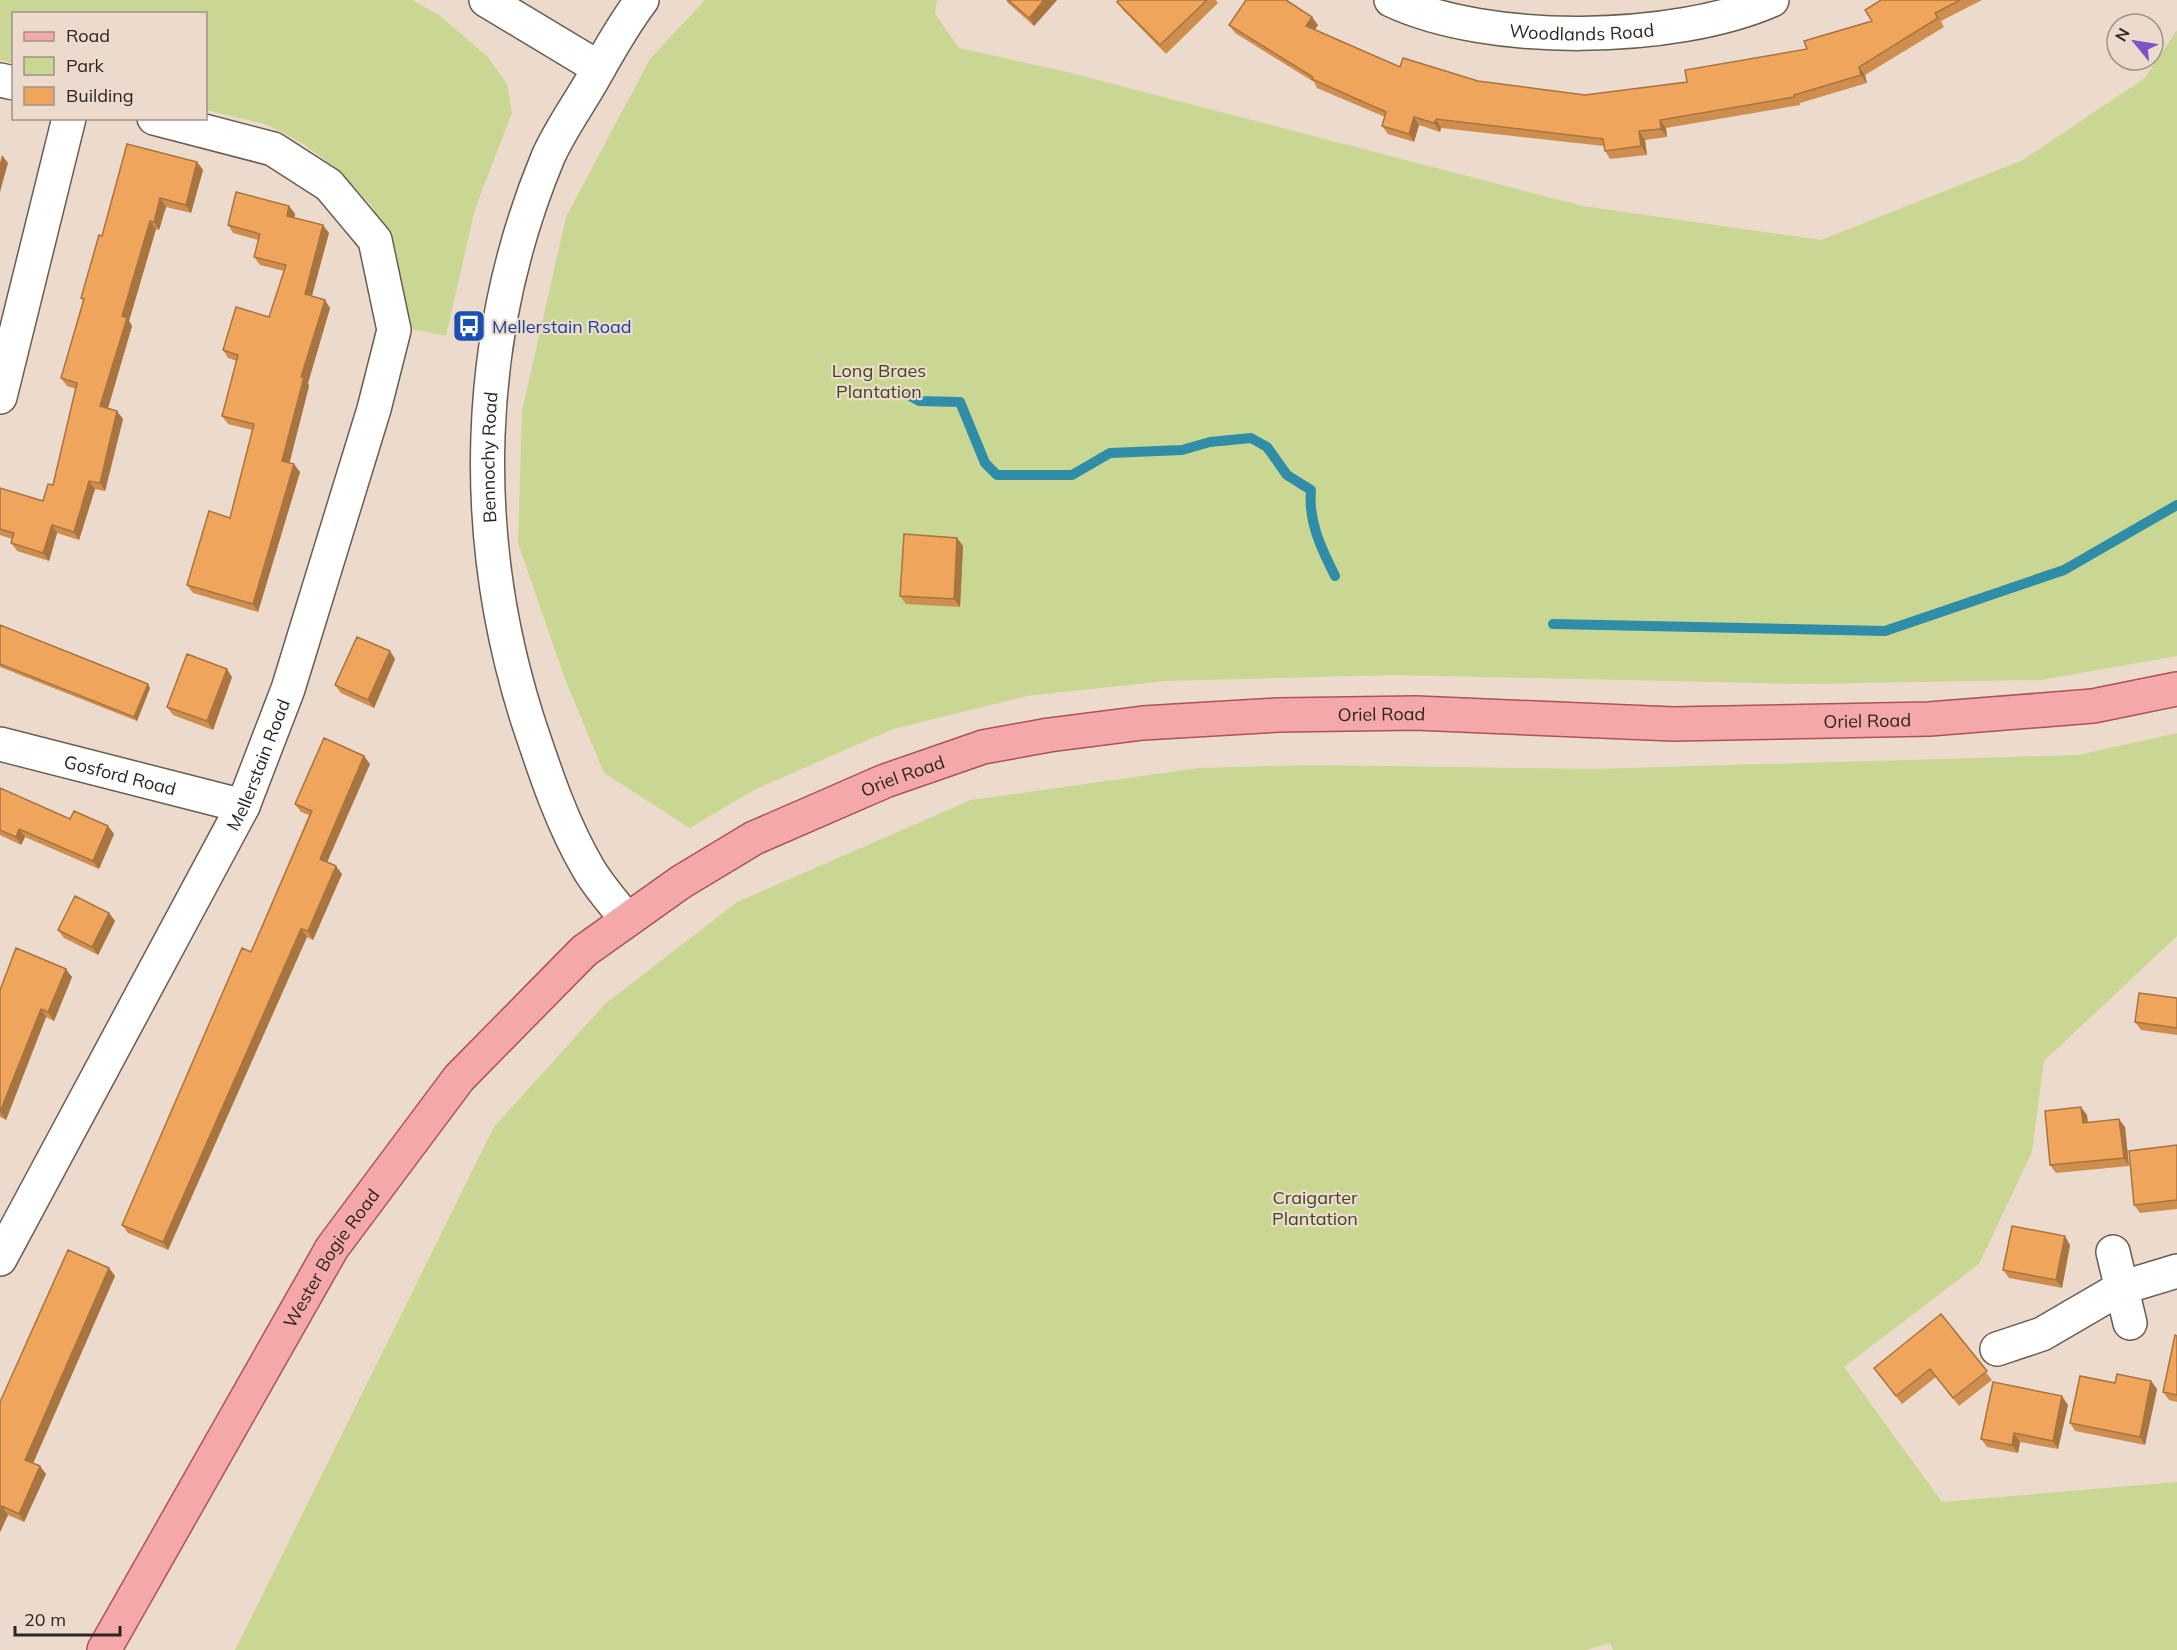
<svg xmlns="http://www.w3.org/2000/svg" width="2177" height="1650" font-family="Mulish,sans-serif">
	<rect width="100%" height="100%" fill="#ecdbcc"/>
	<path fill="#c9d793" d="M0,0H412L439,15L488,57L507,84L512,113L475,209L446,336L401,327L394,255L372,206L333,166L302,143L268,125L206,110V14H14L13,63L0,60Z
		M705,0H937L935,14L959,48L1067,72L1583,206L1821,240L2023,160L2145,78L2177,30V656L2041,680L1804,684L1394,675L1165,681L1027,696L893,729L754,790L690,828L604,773L565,679L518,543L522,411L566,217L650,59Z
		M2177,733V936L2044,1061L2032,1152L1979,1264L1844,1367L1942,1502L2177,1482V1650H1613L1610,1643L1586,1650H235L494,1127L605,1004L737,902L971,800L1199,768L1311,765L1593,769L2078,755Z"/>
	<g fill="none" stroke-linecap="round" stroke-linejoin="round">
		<path stroke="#2f8da8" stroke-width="10" d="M903,392L919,401L960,402L985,463L997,475H1072L1110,453L1182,450L1210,442L1251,438L1267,447L1287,475L1311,490C1308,521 1321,548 1335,576
			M1553,624L1885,631L2064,570L2177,505"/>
		<defs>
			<g id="minor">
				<path d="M486,0L599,68"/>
				<path id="s1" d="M1391,0C1489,46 1674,43 1772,0"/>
				<path d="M0,80L14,83"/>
				<path d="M0,397L69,118"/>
				<path id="s2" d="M0,744L243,806"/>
				<path id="s3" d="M627,920C614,903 599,887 588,868C561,822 544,769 527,718C469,534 474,335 548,157C559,132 576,108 590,84C606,56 622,26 642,0"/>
				<path d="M2113,1252L2130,1323"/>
				<path id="s4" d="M0,1259L243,806L288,689L374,409L394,330L375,240L329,185L273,149L154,118"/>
				<path d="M1997,1349L2042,1334L2121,1288L2177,1271"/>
			</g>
			<g id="major">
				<path id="s5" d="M104,1650L332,1248L459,1078L584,951L681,882L754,838L885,781L983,747L1049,735L1143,723L1278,715L1416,713L1673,724L1929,719L2093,706L2177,689"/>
			</g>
		</defs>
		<use href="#minor" stroke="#6a5c4f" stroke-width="36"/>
		<use href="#major" stroke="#aa5454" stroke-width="36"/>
		<use href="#minor" stroke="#fff" stroke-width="33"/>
		<use href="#major" stroke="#f5a8a9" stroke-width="33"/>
	</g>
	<path fill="#ce8e4f" d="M1006,0H1057L1034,26L1008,3Z
		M1119,0H1216L1218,3L1166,54L1123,10L1117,2Z
		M1881,0H1982L1941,21L1944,27L1865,75L1867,83L1800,103V105L1666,128L1667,137L1645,140L1647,155L1610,159L1605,151L1604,146L1441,128L1440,132L1419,125L1414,142L1388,134L1382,126L1385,117L1317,88L1314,82L1235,33L1229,25H1318L1315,29L1400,67L1478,81L1585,95L1687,82L1807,49L1872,21Z
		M197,162L203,170L191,213L166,207L159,230L156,229L129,321L132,326L108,408L123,419L105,491L95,489L79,540L57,533L49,561L17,551L11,543L12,539L0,535V488L43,501L53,485L76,389L67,386L61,378L83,301L81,298L102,236Z
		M289,206L295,214L294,218L329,233L312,296L330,308L308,383L309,386L289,463L300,472L258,612L193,593L187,585L230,518L252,430L228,424L222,416L237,361L228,358L223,350L269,317L284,271L260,265L254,257L258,240L233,233L228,225Z
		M957,538L963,546L960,607L906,604L900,596Z
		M0,625L150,688L137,721L0,667Z
		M395,659L374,708L341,693L335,685Z
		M232,677L213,730L173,715L167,707Z
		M370,764L327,862L342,874L313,940L307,937L168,1250L128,1233L122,1225L251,952L309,815L301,812L295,804Z
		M0,788L70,819L114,834L99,869L25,837L21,845L0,835Z
		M109,913L115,921L98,955L64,938L58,930Z
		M72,977L54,1021L46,1017L6,1120L0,1117V990Z
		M2177,998V1035L2141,1030L2135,1022Z
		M2087,1115L2088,1122L2125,1127L2129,1166L2056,1173L2050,1165Z
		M2177,1145V1209L2140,1213L2134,1205Z
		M2070,1245L2062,1288L2009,1278L2003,1270Z
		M109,1268L115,1276L33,1463L46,1474L24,1522L8,1515L0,1532V1402Z
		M1941,1314L1992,1380L1959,1406L1936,1377L1902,1404L1874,1368Z
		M2177,1336V1402L2169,1400L2163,1392Z
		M2151,1381L2157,1389L2145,1445L2075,1431L2070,1423L2115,1383Z
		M2068,1405L2058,1449L2020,1442L2018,1453L1987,1447L1981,1439Z"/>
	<path fill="#a87440" d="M1044,0H1057L1034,26L1029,18Z
		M1312,17L1318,25L1312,34L1306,26Z
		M1859,67L1865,75L1867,83L1861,75Z
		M1414,117L1419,125L1414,142L1409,134Z
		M1436,119L1441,128L1440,132L1434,123Z
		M1660,120L1666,128L1667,137L1661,129Z
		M1639,131L1645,140L1647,155L1641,146Z
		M2,155L8,163L0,192V163Z
		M197,162L203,170L191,213L186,205Z
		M160,198L166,207L159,230L154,222Z
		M289,206L295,214L293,224L287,216Z
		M150,221L156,229L129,321L132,326L106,415L100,406L122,316Z
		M323,225L329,233L310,302L305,294Z
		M325,300L330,308L308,383L309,386L288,469L282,461L301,377Z
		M117,411L123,419L105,491L100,483Z
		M294,464L300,472L258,612L253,604Z
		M89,481L95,489L79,540L74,532Z
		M52,525L57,533L49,561L43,553Z
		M957,538L963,546L960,607L954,599Z
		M390,651L395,659L374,708L368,700Z
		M227,669L232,677L213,730L207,721Z
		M148,684L150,688L137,721L134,717Z
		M364,756L370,764L325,867L320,859Z
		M108,826L114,834L99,869L93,861Z
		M19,829L25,837L21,845L16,837Z
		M336,866L342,874L313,940L308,931Z
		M109,913L115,921L98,955L92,947Z
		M301,929L307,937L168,1250L163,1242Z
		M66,969L72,977L54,1021L48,1012Z
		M41,1009L46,1017L6,1120L0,1112Z
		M2081,1107L2087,1115L2088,1131L2083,1123Z
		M2119,1119L2125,1127L2129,1166L2124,1158Z
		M2065,1236L2070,1245L2062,1288L2056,1280Z
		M109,1268L115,1276L31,1468L25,1460Z
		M2151,1381L2157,1389L2145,1445L2140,1437Z
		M2062,1396L2068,1405L2058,1449L2053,1441Z
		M2014,1433L2020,1442L2018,1453L2012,1445Z
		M40,1466L46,1474L24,1522L19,1514Z
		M2,1506L8,1515L0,1532V1511Z"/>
	<path fill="#f0a55c" stroke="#a87440" stroke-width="1.5" d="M1008,0H1044L1029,18Z
		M1119,0H1207L1160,45L1117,2Z
		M1246,0H1286L1312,17L1306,26L1400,67L1403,58L1478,81L1585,95L1687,82L1685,70L1807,49L1804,41L1872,21L1865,10L1881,0H1960L1935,13L1938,18L1859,67L1861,75L1794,95V97L1660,120L1661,129L1639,131L1641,146L1605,151L1603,139L1436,119L1434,123L1414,117L1409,134L1382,126L1386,112L1312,79L1313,77L1229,25Z
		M127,144L197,162L186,205L160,198L154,222L150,221L122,316L127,318L100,406L117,411L100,483L89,481L74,532L52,525L43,553L11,543L14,533L0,529V488L43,501L48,484L53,485L77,383L61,378L84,299L81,298L99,235L102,236Z
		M236,192L289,206L287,216L323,225L305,294L325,300L301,377H304L282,461L294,464L253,604L187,585L209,511L230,518L254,424L222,416L238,355L223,350L236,307L269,317L286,265L254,257L260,234L228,225Z
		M904,534L957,538L954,599L900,596Z
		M0,625L148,684L134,717L0,664Z
		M357,637L390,651L368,700L335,685Z
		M187,654L227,669L207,721L167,707Z
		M324,738L364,756L320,859L336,866L308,931L301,929L163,1242L122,1225L242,948L251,952L312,811L295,804Z
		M0,788L70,819L74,811L108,826L93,861L19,829L16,837L0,830Z
		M75,896L109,913L92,947L58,930Z
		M16,948L66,969L48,1012L41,1009L0,1112V990Z
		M2139,993L2177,998V1028L2135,1022Z
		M2081,1107L2083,1123L2119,1119L2124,1158L2050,1165L2045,1111Z
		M2177,1145V1200L2134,1205L2129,1151Z
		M2012,1226L2065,1236L2056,1280L2003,1270Z
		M68,1250L109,1268L25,1460L40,1466L19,1514L2,1506L0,1511V1402Z
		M1941,1314L1987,1371L1953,1398L1930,1369L1896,1396L1874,1368Z
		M2175,1335L2177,1336V1395L2163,1392Z
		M2117,1374L2151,1381L2140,1437L2070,1423L2080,1376L2115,1383Z
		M1993,1382L2062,1396L2053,1441L2014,1433L2012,1445L1981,1439Z"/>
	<defs>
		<symbol id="bus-square" viewBox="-11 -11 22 22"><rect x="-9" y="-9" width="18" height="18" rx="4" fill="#1a4fb4" stroke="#ecdbcc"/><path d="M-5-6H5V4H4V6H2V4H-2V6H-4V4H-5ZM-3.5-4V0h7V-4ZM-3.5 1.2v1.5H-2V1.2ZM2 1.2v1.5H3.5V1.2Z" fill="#fff"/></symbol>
	</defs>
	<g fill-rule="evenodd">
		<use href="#bus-square" x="450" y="307" width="38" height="38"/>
	</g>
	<g text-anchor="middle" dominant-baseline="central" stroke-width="4.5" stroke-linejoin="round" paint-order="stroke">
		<g font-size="18" fill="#2c2520" stroke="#ecdbcc">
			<text stroke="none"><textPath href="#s1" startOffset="195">Woodlands Road</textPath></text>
			<text stroke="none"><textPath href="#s3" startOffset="492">Bennochy Road</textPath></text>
			<text stroke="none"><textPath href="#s5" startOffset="1704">Oriel Road</textPath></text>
			<text stroke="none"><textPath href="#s5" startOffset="2190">Oriel Road</textPath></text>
			<text stroke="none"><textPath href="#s4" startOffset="558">Mellerstain Road</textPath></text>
			<text stroke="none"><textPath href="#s2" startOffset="124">Gosford Road</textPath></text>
			<text stroke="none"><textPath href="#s5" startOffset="1218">Oriel Road</textPath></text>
			<text stroke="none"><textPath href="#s5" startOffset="453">Wester Bogie Road</textPath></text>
		</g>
		<g font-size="18" fill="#164399" stroke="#ecdbcc" text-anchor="start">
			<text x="492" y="326">Mellerstain Road</text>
		</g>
		<g font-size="18" fill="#40481f" stroke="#ecdbcc">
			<text x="879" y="370">Long Braes<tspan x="879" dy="21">Plantation</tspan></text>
			<text x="1315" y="1197">Craigarter<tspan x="1315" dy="21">Plantation</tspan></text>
		</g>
	</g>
	<rect x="12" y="12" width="195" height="108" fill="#ecdbcc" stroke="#9f9287" stroke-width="1.5"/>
	<rect x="24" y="32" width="30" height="9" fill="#f5a8a9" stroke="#9f9287" stroke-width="1.5"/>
	<text x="66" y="42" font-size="18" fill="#2c2520">Road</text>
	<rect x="24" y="57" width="30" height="18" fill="#c9d793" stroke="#9f9287" stroke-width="1.5"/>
	<text x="66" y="72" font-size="18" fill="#2c2520">Park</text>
	<rect x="24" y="87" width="30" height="18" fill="#f0a55c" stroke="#9f9287" stroke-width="1.5"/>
	<text x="66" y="102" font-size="18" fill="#2c2520">Building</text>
	<g transform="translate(2135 42) rotate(300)"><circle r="28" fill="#ecdbcc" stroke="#9f9287" stroke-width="1.5"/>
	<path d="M0-4.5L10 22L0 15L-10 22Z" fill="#7c51ca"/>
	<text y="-9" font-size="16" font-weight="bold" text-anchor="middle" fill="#2c2520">N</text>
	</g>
	<path d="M15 1626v9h105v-9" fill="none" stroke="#2c2520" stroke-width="3"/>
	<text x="24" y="1626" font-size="18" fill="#2c2520" stroke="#ecdbcc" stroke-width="4.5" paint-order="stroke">20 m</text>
</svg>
